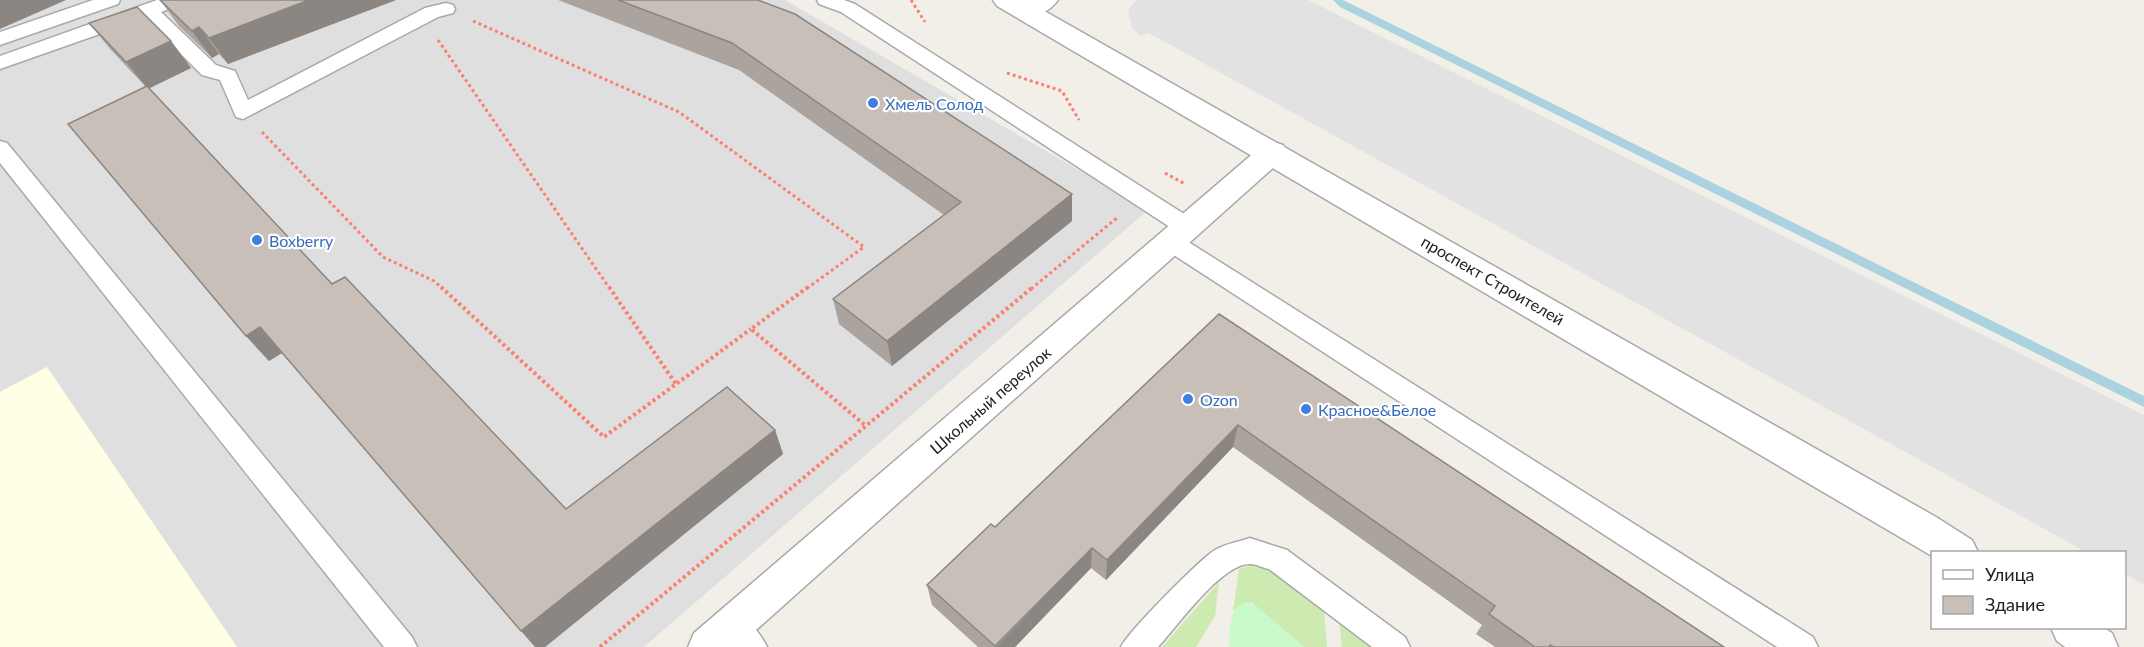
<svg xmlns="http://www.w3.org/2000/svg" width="2144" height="647" font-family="Lato,sans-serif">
	<rect width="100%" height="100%" fill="#f2efe9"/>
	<path fill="#e0dfdf" d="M0,0H785L1148,210L644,647H237L47,367L0,392Z"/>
	<path fill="#ffffe5" d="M47,367L237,647H0V392Z"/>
	<path fill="#cdebb0" d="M1253,564L1264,565L1324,610L1327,647H1304L1251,602L1233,611L1239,569Z
		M1219,582L1215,616L1196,647H1162Z
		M1339,621L1373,647H1342Z"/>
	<path fill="#c8facc" d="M1246,602L1256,606L1304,647H1229C1231,630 1227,607 1246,602Z"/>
	<path fill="#e2e2e2" d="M1137,0H1308L2144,415V585L2125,574L2124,552H2086L1149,33L1140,36L1132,28L1128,10Z"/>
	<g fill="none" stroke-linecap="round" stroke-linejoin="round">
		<path fill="#aad3df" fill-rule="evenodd" d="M1333,0H1343L2144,396V407L1340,7Z"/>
		<defs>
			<path id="service" d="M93,0H120L118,4L0,45V32Z
				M157,0H184L182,4L161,12L216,65L235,71L248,100L425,8L446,3L453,5L455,9L453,13L438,17L243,119L236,117L220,80L202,75L145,18L0,69V56Z
				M817,0H844L855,4L1195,221L1198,227L1195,233L1187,235L1179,233L841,12L819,4Z
				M0,141L7,143L412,637L417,647H384L0,163Z
				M1171,234L1179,236L1813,637L1818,647H1777L1163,248L1160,242L1163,236Z
				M1250,538L1287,550L1405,637L1410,647H1372L1269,569C1263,568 1256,564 1251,564C1222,562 1177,627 1158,647H1121C1128,632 1199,560 1215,550C1225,544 1238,542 1250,538Z
				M732,612C747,618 760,632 767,647H732L722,636L718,626L722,616Z"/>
			<path id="minor" d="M1026,0H1058C1049,13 1032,19 1018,16L1014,10L1018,4Z
				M1273,142L1283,145L1288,152L1283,159L737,647H688L694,633L1263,145Z"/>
			<path id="tertiary" d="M993,0H1025L1936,517L1972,540L1978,552H1932V556L997,6Z
				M2051,628H2104L2112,633L2118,647H2065L2057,641Z"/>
		</defs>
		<use href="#service" stroke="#a9a9a9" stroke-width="3"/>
		<use href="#minor" stroke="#a9a9a9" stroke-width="3"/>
		<use href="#tertiary" stroke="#a9a9a9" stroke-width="3"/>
		<path stroke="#fa8072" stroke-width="3" stroke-dasharray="3 3" stroke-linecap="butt" d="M911,0L925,22
			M473,21L679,112L864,247L806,289
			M438,40L610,289
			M1007,73L1062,91L1079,120
			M262,132L383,257L434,281L443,289
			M1165,173L1185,184
			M1031,289L1118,217"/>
		<path stroke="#fa8072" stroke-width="4" stroke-dasharray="3 3" stroke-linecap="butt" d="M441,287L604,437L751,329
			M609,287L676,384
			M808,287L751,329L866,426
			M600,647L1033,287"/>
		<use href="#service" fill="#fff" fill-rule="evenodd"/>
		<use href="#minor" fill="#fff" fill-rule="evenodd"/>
		<use href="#tertiary" fill="#fff" fill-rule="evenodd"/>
	</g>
	<path fill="#aba49e" d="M160,0H396L228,64L219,54L212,58L179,26Z
		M558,0H758L1072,221L892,366L839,324L833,299L944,215L739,70Z
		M89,23L171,41L191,68L149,88L332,284L566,509L775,430L783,454L545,647L282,353L269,361L246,336L146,87L111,50Z
		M1219,314L1724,647H1495L1476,634L1482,625L1233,447L1106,580L1091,568L1015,647H978L932,605L927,585L995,527Z"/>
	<path fill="#8b8681" d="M0,0H66L0,29Z
		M309,0H396L228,64L209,38Z
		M199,27L219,54L212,58L192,31Z
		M171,41L191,68L148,89L126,62Z
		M1072,194V221L892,366L887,341Z
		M260,327L282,353L269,361L246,336Z
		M1238,425L1233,447L1106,580L1107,560Z
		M775,430L783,454L545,647H535L521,631Z
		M1092,548L1091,568L1015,647H996Z"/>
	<path fill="#c7bfb8" stroke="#8b8681" stroke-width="1.5" d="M160,0H309L209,38L199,27L192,31Z
		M618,0H758L795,14L1072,194L887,341L833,299L961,202L732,43Z
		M137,7L171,41L126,62L89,23Z
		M147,86L332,284L345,277L566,509L727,387L775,430L521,631L260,327L246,336L68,124Z
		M1219,314L1724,647H1554L1550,645L1549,647H1535L1489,614L1495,606L1238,425L1107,560L1092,548L995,646L927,585L991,524L995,527Z"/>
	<g fill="#3f7fe0" stroke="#fff" stroke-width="2">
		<circle cx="873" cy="103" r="6"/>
		<circle cx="257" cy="240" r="6"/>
		<circle cx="1188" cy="399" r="6"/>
		<circle cx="1306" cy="409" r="6"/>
	</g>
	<g text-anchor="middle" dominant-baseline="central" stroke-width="4.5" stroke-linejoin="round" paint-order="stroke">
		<g font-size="16" fill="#366cbe" stroke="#fff" text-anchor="start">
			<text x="885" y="103">Хмель Солод</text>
			<text x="269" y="240">Boxberry</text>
			<text x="1200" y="399">Ozon</text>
			<text x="1318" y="409">Красное&amp;Белое</text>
		</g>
		<g font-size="16" fill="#222" stroke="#fff">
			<text transform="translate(1493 280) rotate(30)">проспект Строителей</text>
			<text transform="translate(990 400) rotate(-41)">Школьный переулок</text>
		</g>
	</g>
	<rect x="1931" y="551" width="195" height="78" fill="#ffffff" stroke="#a7a7a7" stroke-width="1.5"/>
	<rect x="1943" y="570" width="30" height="9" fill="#ffffff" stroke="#a7a7a7" stroke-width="1.5"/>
	<text x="1985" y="581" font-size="18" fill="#222222">Улица</text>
	<rect x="1943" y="596" width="30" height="18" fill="#c7bfb8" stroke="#a7a7a7" stroke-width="1.5"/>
	<text x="1985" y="611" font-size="18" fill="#222222">Здание</text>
</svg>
